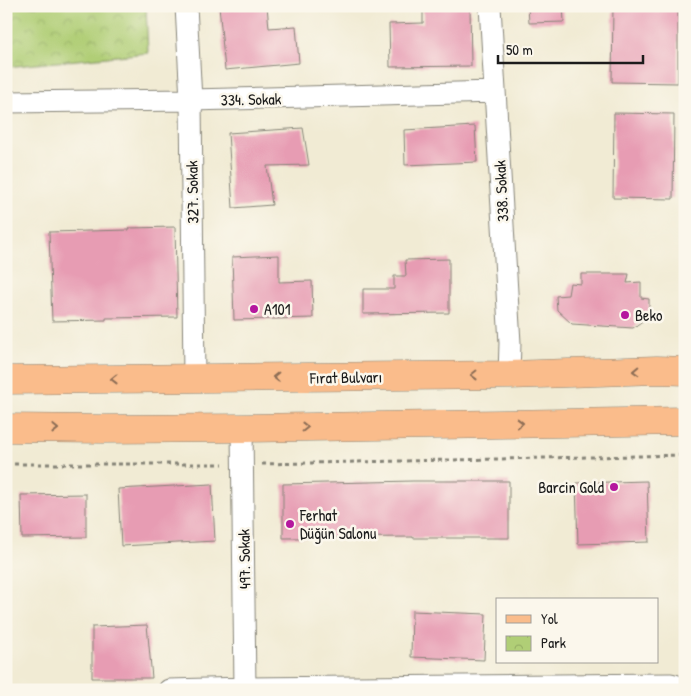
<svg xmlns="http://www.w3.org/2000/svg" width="691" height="696" font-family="'Patrick Hand',sans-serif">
	<defs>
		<pattern id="park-crowns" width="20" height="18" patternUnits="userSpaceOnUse" patternTransform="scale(1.25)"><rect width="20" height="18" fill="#b0ce76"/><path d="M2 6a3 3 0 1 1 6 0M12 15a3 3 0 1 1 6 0" fill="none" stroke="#97b066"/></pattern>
	</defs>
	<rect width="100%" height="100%" fill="#fbf7ec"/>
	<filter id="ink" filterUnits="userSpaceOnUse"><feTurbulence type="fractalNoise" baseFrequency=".02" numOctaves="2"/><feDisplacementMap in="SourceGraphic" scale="10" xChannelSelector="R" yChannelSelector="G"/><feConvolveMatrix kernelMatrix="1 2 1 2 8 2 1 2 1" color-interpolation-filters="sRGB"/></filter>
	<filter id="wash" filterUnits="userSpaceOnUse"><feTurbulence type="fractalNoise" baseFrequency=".0096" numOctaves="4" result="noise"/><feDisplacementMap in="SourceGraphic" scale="20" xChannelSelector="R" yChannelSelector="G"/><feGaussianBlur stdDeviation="1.12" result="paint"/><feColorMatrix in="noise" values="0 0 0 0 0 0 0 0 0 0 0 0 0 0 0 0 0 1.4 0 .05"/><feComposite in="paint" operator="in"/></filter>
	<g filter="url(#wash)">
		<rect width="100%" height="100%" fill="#f1ebd4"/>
		<path fill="url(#park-crowns)" stroke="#667549" d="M6,6H146L148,53L6,67Z"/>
		<g id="blocks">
			<path fill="#e79cb3" d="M219,6H267L269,28L296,26L299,63L225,70Z
				M423,6H470L471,66L390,67L389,24L423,23Z
				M528,6H563L564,22L529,23Z
				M613,6H678V83L612,82Z
				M614,113L674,114L673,199L613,198Z
				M475,126L477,162L405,165L404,130Z
				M303,128L309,165L267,166L272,205L233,208L228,133Z
				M175,227L177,317L106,318V320L52,321L49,232L129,230V228Z
				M279,255V282L312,281L313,318L234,320L232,257Z
				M449,259V313L363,314V289H394V276H406L405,260Z
				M581,274H629L627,283L641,282V298L649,299V316L633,328L572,324L557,310L556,296L568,295L570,283L581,284Z
				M413,481H509V538H413V537L283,538V484Z
				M647,481L649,542L578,544L576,483Z
				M212,484L215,541L121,546L118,489Z
				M86,494V537L22,538L21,495Z
				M412,611L486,614L484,660L411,657Z
				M147,625L152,678H92V627Z"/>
		</g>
	</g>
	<g filter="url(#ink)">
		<use href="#blocks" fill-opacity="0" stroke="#868478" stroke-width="1"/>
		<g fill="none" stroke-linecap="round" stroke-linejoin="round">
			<defs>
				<path id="minor" d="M186,6L191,100L194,378
					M490,6L510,343L509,375
					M6,102L191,100L495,92
					M242,428L245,690
					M169,690L245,688L671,684L685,688"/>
				<path id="major" d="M6,380L509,375L657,370L685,371
					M6,428L104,429L242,428L685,421"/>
			</defs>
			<use href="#minor" stroke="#868478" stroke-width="23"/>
			<use href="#major" stroke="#868478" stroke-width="29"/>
			<path stroke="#868478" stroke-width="3" stroke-dasharray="4 4" stroke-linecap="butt" d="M6,464H223
				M262,464L685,455"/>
			<use href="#minor" stroke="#fff" stroke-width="21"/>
			<use href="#major" stroke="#fabc8b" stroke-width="28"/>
		</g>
		<defs><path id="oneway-chevron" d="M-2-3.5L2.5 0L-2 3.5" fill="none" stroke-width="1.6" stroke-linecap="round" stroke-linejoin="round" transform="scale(1.25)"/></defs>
		<g stroke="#8b6c54">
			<use href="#oneway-chevron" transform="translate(636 371) rotate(178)"/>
			<use href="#oneway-chevron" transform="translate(474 375) rotate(179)"/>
			<use href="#oneway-chevron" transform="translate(276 377) rotate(179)"/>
			<use href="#oneway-chevron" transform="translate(114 379) rotate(179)"/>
			<use href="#oneway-chevron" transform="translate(520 423) rotate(-1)"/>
			<use href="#oneway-chevron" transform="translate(305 427) rotate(-1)"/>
			<use href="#oneway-chevron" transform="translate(55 429) rotate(1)"/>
		</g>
	</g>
	<g fill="#b5179e" stroke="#fbf7ec" stroke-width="2">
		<circle cx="254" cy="309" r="5"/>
		<circle cx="625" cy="315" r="5"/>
		<circle cx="614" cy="487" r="5"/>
		<circle cx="290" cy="524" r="5"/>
	</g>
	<g text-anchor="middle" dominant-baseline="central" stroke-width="5" stroke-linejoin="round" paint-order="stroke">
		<g font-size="16" fill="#1c1c1c" stroke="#fbf7ec">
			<text transform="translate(251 99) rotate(-1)">334. Sokak</text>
			<text transform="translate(501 191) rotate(-93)">338. Sokak</text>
			<text transform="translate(192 192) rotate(-91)">327. Sokak</text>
			<text transform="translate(346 377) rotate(-1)">Fırat Bulvarı</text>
			<text transform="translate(244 559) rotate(-91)">497. Sokak</text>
		</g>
		<g font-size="16" fill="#1c1c1c" stroke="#fbf7ec" text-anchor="start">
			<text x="264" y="309">A101</text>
			<text x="635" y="315">Beko</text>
			<text x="604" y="487" text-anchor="end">Barcin Gold</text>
			<text x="300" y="515">Ferhat<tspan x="300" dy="18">Düğün Salonu</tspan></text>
		</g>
	</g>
	<rect width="691" height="696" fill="none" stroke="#fbf7ec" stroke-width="25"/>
	<rect x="496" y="598" width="162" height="65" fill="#fbf7ec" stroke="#a29f99"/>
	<rect x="506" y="615" width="25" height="8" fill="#fabc8b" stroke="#a29f99"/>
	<text x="541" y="624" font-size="15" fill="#1c1c1c">Yol</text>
	<rect x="506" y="636" width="25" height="15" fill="url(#park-crowns)" stroke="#a29f99"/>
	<text x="541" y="648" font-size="15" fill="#1c1c1c">Park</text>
	<path d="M498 55v8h145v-8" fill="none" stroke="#1c1c1c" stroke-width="2.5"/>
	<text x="506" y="55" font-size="15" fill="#1c1c1c" stroke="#fbf7ec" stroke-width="4" paint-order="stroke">50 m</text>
</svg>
